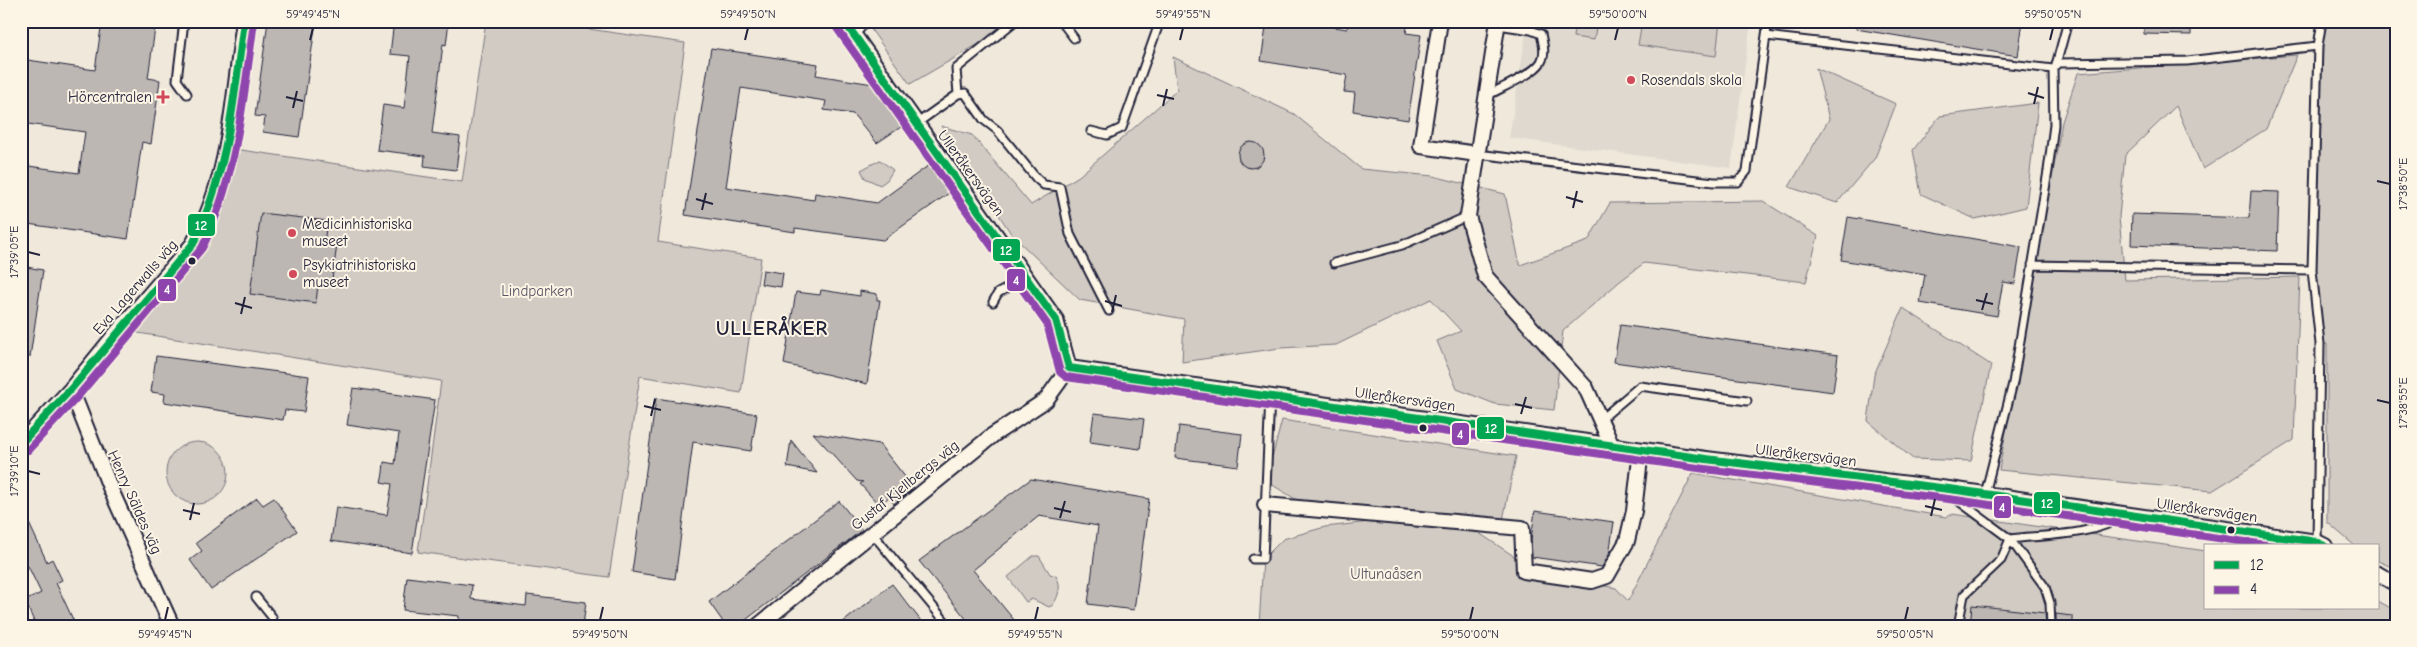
<svg xmlns="http://www.w3.org/2000/svg" width="2417" height="647" font-family="'Comic Neue',sans-serif">
	<rect width="100%" height="100%" fill="#efe8db"/>
	<filter id="ink" filterUnits="userSpaceOnUse"><feTurbulence type="fractalNoise" baseFrequency=".02" numOctaves="2"/><feDisplacementMap in="SourceGraphic" scale="10" xChannelSelector="R" yChannelSelector="G"/><feConvolveMatrix kernelMatrix="1 2 1 2 8 2 1 2 1" color-interpolation-filters="sRGB"/></filter>
	<g filter="url(#ink)">
		<path fill="#e0d9cf" d="M1528,21H1751L1731,168L1509,138Z"/>
		<path fill="#d1cbc3" stroke="#7a767f" d="M486,21H533L685,43L658,242L761,258L741,393L640,376L609,577L418,552L441,381L119,330L193,244L227,148L462,182Z
			M865,21H1018L910,84Z
			M1575,21H1597L1594,40L1573,37Z
			M1642,21H1720L1716,56L1638,45Z
			M2322,21H2396V569L2378,561V546H2355L2327,522V344H2320L2312,270Z
			M2297,55L2266,129L2203,169L2176,106L2125,155L2119,217L2125,280L2300,277L2294,440L2212,491L1999,470L2062,122L2078,73Z
			M1173,57L1294,114L1361,169L1433,176L1505,194L1520,265L1588,241L1610,203L1763,201L1818,236L1806,282L1644,263L1619,282L1563,331L1554,410L1495,404L1457,389L1437,341L1461,331L1431,299L1336,345L1280,348L1182,362L1184,319L1080,300L1012,235L941,126L972,135L1031,205L1079,176L1177,90Z
			M1816,68L1896,104L1875,158L1837,203L1789,187L1829,119Z
			M2038,103L2026,207L1975,219L1921,194L1913,150L1940,116Z
			M880,160L893,170L887,180L880,185L865,178L861,170Z
			M1903,308L1991,365L1971,461L1913,459L1868,421L1874,375Z
			M1282,420L1516,456L1503,520L1297,500L1266,481Z
			M166 473a31 31 0 1 1 62 0a31 31 0 1 1-62 0Z
			M1693,473L1946,517L1952,514L2206,551V608H2378V601L2396,611V626H1259L1263,559L1283,539L1325,527L1387,520L1476,531L1541,574L1616,588L1628,601Z
			M1033,556H1039L1050,574L1056,576C1062,586 1059,595 1053,605L1049,607L1032,599L1026,602L1008,577Z"/>
		<path fill="#bcb7b3" stroke="#22223b" d="M102,21H156L148,78L160,80L151,144L142,142L128,239L21,223V165L79,173L85,132L21,123V59L95,70Z
			M268,21H316L299,137L263,132L265,117L255,116Z
			M394,21H449L446,45L443,44L432,133L460,137L456,170L424,166L425,156L377,150L383,105L404,108L410,56L390,54Z
			M1267,21H1298L1347,29L1348,21H1408L1406,33L1421,35L1408,120L1353,111L1355,93L1344,92L1347,75L1261,61Z
			M1856,21H2023L2018,56L1856,29Z
			M2144,21H2191V35L2144,34Z
			M711,48L818,64L816,75L873,84L904,125L877,143L853,114L824,110L826,101L741,88L726,187L814,200L815,193L877,203L932,163L952,191L883,240L795,228V232L685,215Z
			M1238 155a13 13 0 1 1 26 0a13 13 0 1 1-26 0Z
			M2251,191L2279,192L2277,251L2131,245L2132,214L2249,218Z
			M261,213L327,221L324,244L337,245L331,286L318,284L316,303L250,294Z
			M1848,217L2021,247L2015,284L2003,282L1997,316L1920,303L1925,274L1841,260Z
			M21,266L43,270L30,357L21,356Z
			M763,270L783,273L781,287L761,284Z
			M821,290L860,296V291L877,294V300H880L867,384L784,364L796,292L820,295Z
			M1620,325L1838,355L1833,392L1614,362Z
			M156,356L309,376L304,412L285,410L283,420L164,402L165,394L151,392Z
			M353,388L435,400L412,553L331,541L336,507L387,515L392,484L381,482L383,473L384,462L395,464L399,433L347,425Z
			M656,398L757,414L751,451L693,442L675,579L632,572Z
			M1094,413L1144,419L1140,449L1090,442Z
			M1179,426L1242,434L1238,466L1175,458Z
			M813,433L879,444L914,488L894,504L889,497L879,505L860,484L863,482L857,481Z
			M791,440L817,473L787,467Z
			M1031,479L1149,499L1134,610L1088,604L1098,526L1039,516L973,570L1019,626H972L919,561Z
			M257,498L263,505L274,498L297,531L211,590L190,560L202,551L196,543Z
			M839,501L862,530L738,626H726L709,602Z
			M21,506L47,562L52,559L62,580L56,583L76,626H36L25,601L41,593L28,566L21,569Z
			M1535,511L1614,522L1609,555L1602,567L1532,557L1531,539Z
			M407,577L472,585L471,599L526,606L527,595L586,602L583,626H458L459,616L403,610Z
			M892,584L925,626H838Z
			M1972,605L2045,613L2046,626H1970Z
			M2056,614L2072,616V626H2056Z"/>
		<g fill="none" stroke-linecap="round" stroke-linejoin="round">
			<defs>
				<path id="lane" d="M184,21L177,80L187,94
					M1061,21L1074,38
					M1766,36L2053,69L2054,125L2048,171L2013,383L1985,494
					M2059,63L2187,61L2318,46
					M2056,65L2068,21
					M958,94L965,93L984,120L997,130L1036,178L1044,185L1060,187L1070,234L1109,311
					M1487,96C1500,88 1533,75 1541,62C1546,54 1543,43 1541,34L1531,30L1498,25
					M916,124L958,94L956,69L1015,21
					M1091,131L1107,135L1122,128L1160,21
					M1477,154L1714,182H1738L1747,171L1768,21
					M1334,263L1402,245L1468,216
					M2032,265L2312,270
					M993,302L998,293L1026,278
					M1600,420L1640,386L1747,401
					M1957,490L1956,499L2010,539L2045,587L2050,603L2051,626
					M872,533L949,626
					M2317,542L2320,344L2312,270L2318,46L2322,21
					M1253,559H1263L1270,396
					M256,597L272,617
					M1958,626L1964,595L2001,560L2010,539C2044,535 2094,536 2123,516"/>
				<path id="street" d="M844,21L1056,320L1069,368L1706,459L1957,490L2317,542L2325,546
					M1440,21L1421,146L1477,154
					M1498,21L1468,216L1485,276L1586,388L1611,444
					M852,33L862,21
					M71,389L111,490L172,626
					M21,443L71,389L119,330L193,244C231,177 233,96 244,21
					M1265,505L1522,528L1524,571L1592,581L1607,576L1627,541L1634,511L1641,450
					M2378,574L2396,584
					M758,626L993,435L1046,400L1069,368"/>
			</defs>
			<use href="#lane" stroke="#22223b" stroke-width="11"/>
			<use href="#street" stroke="#22223b" stroke-width="18"/>
			<use href="#lane" stroke="#fcf5e5" stroke-width="7"/>
			<use href="#street" stroke="#fcf5e5" stroke-width="14"/>
			<defs>
				<path id="bus-1" d="M844,21L1056,320L1069,368L1706,459L1957,490L2317,542L2324,546
					M21,443L71,389L193,244C228,173 234,98 244,21"/>
				<path id="bus-2" d="M836,27L1047,324L1060,372L1066,377L1705,469L1956,500L2273,546
					M28,450L79,395L202,248C237,177 243,100 254,22"/>
			</defs>
			<use href="#bus-1" stroke="#fcf5e5" stroke-width="11"/>
			<use href="#bus-2" stroke="#fcf5e5" stroke-width="11"/>
			<use href="#bus-1" stroke="#00a651" stroke-width="8"/>
			<use href="#bus-2" stroke="#8e44ad" stroke-width="8"/>
		</g>
	</g>
	<path fill="none" stroke="#22223b" stroke-width="2" d="M310,40L313,28M745,40L748,28M1180,40L1183,28M1615,40L1618,28M2050,40L2053,28M2028,93L2044,98M1157,95L1174,99M286,97L303,101M2034,104L2038,87M1163,106L1167,89M293,108L297,91M2377,181L2390,184M1566,197L1583,202M696,199L713,204M1573,208L1577,191M702,210L706,193M28,252L40,255M1976,300L1993,304M1105,301L1122,306M235,303L252,308M1982,310L1987,293M1112,312L1116,295M241,314L245,297M2377,400L2390,403M1515,404L1532,408M644,406L661,410M1521,414L1526,397M651,416L655,399M28,471L40,474M1925,506L1942,510M1054,508L1071,512M183,510L200,514M1931,516L1935,499M1060,518L1065,501M190,520L194,503M165,620L168,607M600,620L603,607M1035,620L1038,607M1470,620L1473,607M1905,620L1908,607"/>
	<g fill="#d1495b" stroke="#fcf5e5" stroke-width="2">
		<circle cx="1631" cy="80" r="5"/>
		<path d="M160.5 89.5h5v5h5v5h-5v5h-5v-5h-5v-5h5z"/>
		<circle cx="292" cy="233" r="5"/>
		<circle cx="293" cy="274" r="5"/>
	</g>
	<g fill="#22223b" stroke="#fcf5e5" stroke-width="2">
		<circle cx="192" cy="261" r="4.5"/>
		<circle cx="1423" cy="428" r="4.5"/>
		<circle cx="2231" cy="530" r="4.5"/>
	</g>
	<g text-anchor="middle" dominant-baseline="central" stroke-width="4" stroke-linejoin="round" paint-order="stroke">
		<g font-size="15" fill="#22223b" stroke="#fcf5e5" text-anchor="start">
			<text x="1641" y="80">Rosendals skola</text>
			<text x="152" y="97" text-anchor="end">Hörcentralen</text>
			<text x="302" y="224">Medicinhistoriska<tspan x="302" dy="17">museet</tspan></text>
			<text x="303" y="265">Psykiatrihistoriska<tspan x="303" dy="17">museet</tspan></text>
		</g>
		<g font-size="15" fill="#22223b" stroke="#fcf5e5">
			<text transform="translate(971 173) rotate(54)">Ulleråkersvägen</text>
			<text transform="translate(135 287) rotate(-49)">Eva Lagerwalls väg</text>
			<text transform="translate(1405 399) rotate(8)">Ulleråkersvägen</text>
			<text transform="translate(1806 455) rotate(7)">Ulleråkersvägen</text>
			<text transform="translate(905 485) rotate(-39)">Gustaf Kjellbergs väg</text>
			<text transform="translate(135 502) rotate(66)">Henry Säldes väg</text>
			<text transform="translate(2207 510) rotate(8)">Ulleråkersvägen</text>
		</g>
		<g font-size="15" fill="#575564" stroke="#fcf5e5">
			<text x="537" y="291">Lindparken</text>
			<text x="1386" y="574">Ultunaåsen</text>
		</g>
		<g font-size="20" font-weight="bold" letter-spacing="1" fill="#22223b" stroke="#fcf5e5">
			<text x="772" y="328">ULLERÅKER</text>
		</g>
	</g>
	<g stroke="#fcf5e5" stroke-width="2">
		<rect x="187" y="213" width="29" height="24" rx="5" fill="#00a651"/>
		<rect x="992" y="238" width="29" height="24" rx="5" fill="#00a651"/>
		<rect x="1006" y="268" width="20" height="24" rx="5" fill="#8e44ad"/>
		<rect x="157" y="278" width="20" height="24" rx="5" fill="#8e44ad"/>
		<rect x="1476" y="416" width="29" height="24" rx="5" fill="#00a651"/>
		<rect x="1451" y="422" width="19" height="24" rx="5" fill="#8e44ad"/>
		<rect x="2033" y="491" width="28" height="24" rx="5" fill="#00a651"/>
		<rect x="1993" y="495" width="19" height="24" rx="5" fill="#8e44ad"/>
	</g>
	<g font-size="14" text-anchor="middle" font-weight="bold" fill="#fff">
		<text x="201" y="230">12</text>
		<text x="1006" y="255">12</text>
		<text x="1016" y="285">4</text>
		<text x="167" y="294">4</text>
		<text x="1491" y="433">12</text>
		<text x="1460" y="439">4</text>
		<text x="2047" y="508">12</text>
		<text x="2002" y="512">4</text>
	</g>
	<rect width="2417" height="647" fill="none" stroke="#fcf5e5" stroke-width="55"/>
	<rect x="2204" y="544" width="175" height="65" fill="#fcf5e5" stroke="#a5a1a1"/>
	<rect x="2214" y="561" width="25" height="8" fill="#00a651" stroke="#a5a1a1"/>
	<text x="2250" y="570" font-size="15" fill="#22223b">12</text>
	<rect x="2214" y="586" width="25" height="8" fill="#8e44ad" stroke="#a5a1a1"/>
	<text x="2250" y="594" font-size="15" fill="#22223b">4</text>
	<rect x="28" y="28" width="2362" height="592" fill="none" stroke="#22223b" stroke-width="2"/>
	<g font-size="12" text-anchor="middle" fill="#22223b">
		<text x="313" y="18">59°49'45"N</text>
		<text x="748" y="18">59°49'50"N</text>
		<text x="1183" y="18">59°49'55"N</text>
		<text x="1618" y="18">59°50'00"N</text>
		<text x="2053" y="18">59°50'05"N</text>
		<text transform="translate(2403 184) rotate(-90)" y="4">17°38'50"E</text>
		<text transform="translate(14 252) rotate(-90)" y="4">17°39'05"E</text>
		<text transform="translate(2403 403) rotate(-90)" y="4">17°38'55"E</text>
		<text transform="translate(14 471) rotate(-90)" y="4">17°39'10"E</text>
		<text x="165" y="638">59°49'45"N</text>
		<text x="600" y="638">59°49'50"N</text>
		<text x="1035" y="638">59°49'55"N</text>
		<text x="1470" y="638">59°50'00"N</text>
		<text x="1905" y="638">59°50'05"N</text>
	</g>
</svg>
